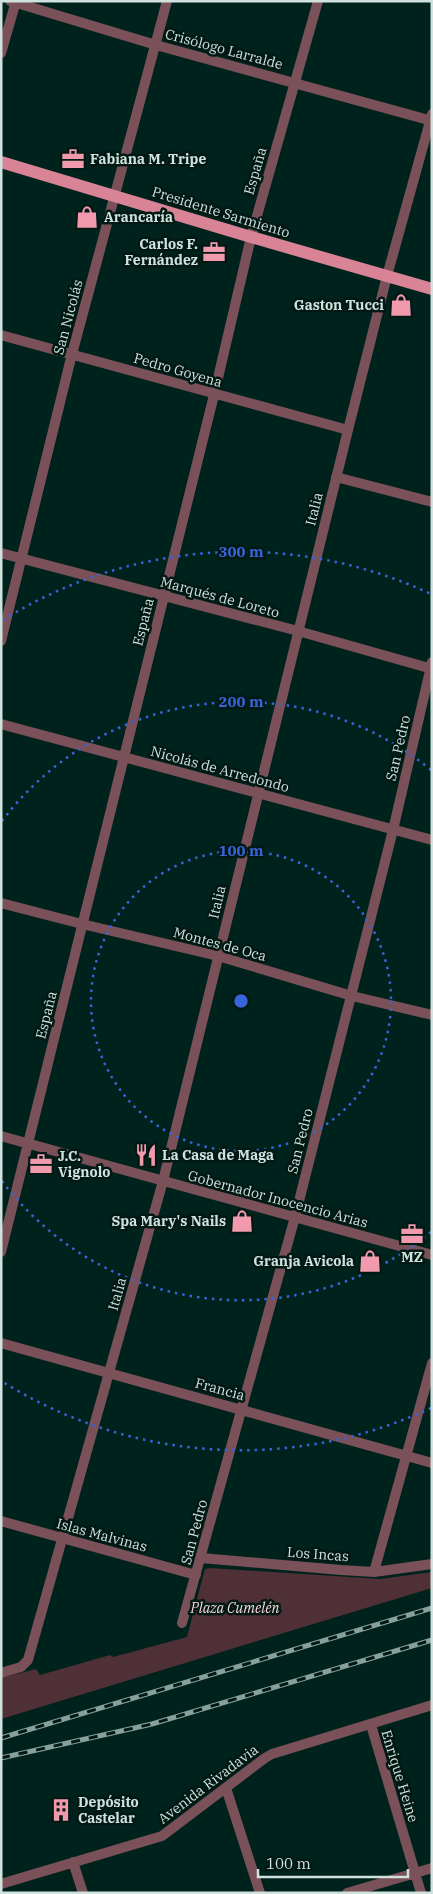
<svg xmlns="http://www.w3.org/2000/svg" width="433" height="1894" font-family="'IBM Plex Serif',serif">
	<rect width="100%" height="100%" fill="#00221c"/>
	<path fill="#4e3036" d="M210,1568L380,1579L432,1572V1588L1,1719V1678L36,1669L40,1675L110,1655L113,1657L187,1637L205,1569Z"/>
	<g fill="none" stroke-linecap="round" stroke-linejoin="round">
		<path stroke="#7a5059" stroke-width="10" d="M10,1L156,45L432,121
			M1,53L16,1
			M1,335L348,430
			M336,477L432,502
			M1,553L298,631L432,669
			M1,641L72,354L167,1
			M1,724L432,840
			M1,903L82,924L218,956L352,996L432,1015
			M1,1136L432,1255
			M1,1252L214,395L251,237L318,1
			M1,1343L432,1463
			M1,1521L196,1575
			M201,1558L341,1570L374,1572L432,1564
			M374,1572L432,1363
			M182,1623L295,1217L393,830L432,662
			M1,1673L21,1667L28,1660L163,1181L348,430L387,276L432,114
			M371,1725L421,1893
			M226,1788L260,1893
			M73,1862L83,1893
			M1,1884L162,1836L265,1758L272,1754L432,1705
			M347,1893L432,1868"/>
		<path stroke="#d98396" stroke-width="12" d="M1,162L251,237L432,289"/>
		<defs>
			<path id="rail" d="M1,1738L432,1608
				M1,1758L152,1724L432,1640"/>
		</defs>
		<use href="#rail" stroke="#88a09a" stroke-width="5"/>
		<use href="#rail" stroke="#011813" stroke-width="3" stroke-dasharray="9" stroke-linecap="butt"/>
	</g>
	<g fill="none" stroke="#3864d9" stroke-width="2.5" stroke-dasharray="2.5 5">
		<circle cx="241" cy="1001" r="150"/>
		<path d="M431 1232A299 299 0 0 1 2 1181M2 821A299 299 0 0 1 431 770"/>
		<path d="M431 1408A449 449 0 0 1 3 1382M3 620A449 449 0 0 1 431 594"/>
	</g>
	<defs>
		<symbol id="office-bare" viewBox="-9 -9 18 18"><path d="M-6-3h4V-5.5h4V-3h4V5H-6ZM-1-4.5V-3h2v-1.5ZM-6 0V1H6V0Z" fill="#f29aad" stroke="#011813" stroke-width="2.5" paint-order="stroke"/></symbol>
		<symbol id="shop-bare" viewBox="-9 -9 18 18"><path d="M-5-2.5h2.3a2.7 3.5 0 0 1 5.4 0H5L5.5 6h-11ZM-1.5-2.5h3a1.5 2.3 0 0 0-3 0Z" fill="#f29aad" stroke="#011813" stroke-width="2.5" paint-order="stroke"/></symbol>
		<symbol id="restaurant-bare" viewBox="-9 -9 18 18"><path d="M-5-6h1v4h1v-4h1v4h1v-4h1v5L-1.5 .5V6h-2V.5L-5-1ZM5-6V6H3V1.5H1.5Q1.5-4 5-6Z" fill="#f29aad" stroke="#011813" stroke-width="2.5" paint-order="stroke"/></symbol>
		<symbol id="building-bare" viewBox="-9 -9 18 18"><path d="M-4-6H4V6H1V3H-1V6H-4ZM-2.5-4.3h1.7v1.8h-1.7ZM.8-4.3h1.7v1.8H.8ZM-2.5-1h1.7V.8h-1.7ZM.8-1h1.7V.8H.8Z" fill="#f29aad" stroke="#011813" stroke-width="2.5" paint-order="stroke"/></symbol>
	</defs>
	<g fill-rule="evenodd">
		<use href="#office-bare" x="57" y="143" width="32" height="32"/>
		<use href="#shop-bare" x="71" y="201" width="32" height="32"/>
		<use href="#office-bare" x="198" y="236" width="32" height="32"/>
		<use href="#shop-bare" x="385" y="289" width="32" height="32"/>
		<use href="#restaurant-bare" x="130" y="1139" width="32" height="32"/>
		<use href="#office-bare" x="25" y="1148" width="32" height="32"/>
		<use href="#shop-bare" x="226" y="1205" width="32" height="32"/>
		<use href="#office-bare" x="396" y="1218" width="32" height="32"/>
		<use href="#shop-bare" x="354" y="1245" width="32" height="32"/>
		<use href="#building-bare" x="45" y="1794" width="32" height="32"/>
	</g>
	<g text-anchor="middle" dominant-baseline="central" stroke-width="5" stroke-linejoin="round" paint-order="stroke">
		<g font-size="14" fill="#d0e2dd" stroke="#011813">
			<text transform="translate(224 49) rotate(15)">Crisólogo Larralde</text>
			<text transform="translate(255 171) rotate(-74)">España</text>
			<text transform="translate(221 212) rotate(17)">Presidente Sarmiento</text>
			<text transform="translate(68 317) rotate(-75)">San Nicolás</text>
			<text transform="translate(178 370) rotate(16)">Pedro Goyena</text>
			<text transform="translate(314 509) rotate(-76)">Italia</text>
			<text transform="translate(220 597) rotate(15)">Marqués de Loreto</text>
			<text transform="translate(143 622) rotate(-76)">España</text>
			<text transform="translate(398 748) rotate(-77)">San Pedro</text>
			<text transform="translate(220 769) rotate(15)">Nicolás de Arredondo</text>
			<text transform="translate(217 902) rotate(-77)">Italia</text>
			<text transform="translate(220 944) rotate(15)">Montes de Oca</text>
			<text transform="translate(46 1015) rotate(-76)">España</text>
			<text transform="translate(300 1141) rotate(-76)">San Pedro</text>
			<text transform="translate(278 1199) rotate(15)">Gobernador Inocencio Arias</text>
			<text transform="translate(117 1294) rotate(-74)">Italia</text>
			<text transform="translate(220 1389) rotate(15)">Francia</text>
			<text transform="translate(194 1532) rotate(-75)">San Pedro</text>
			<text transform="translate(102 1535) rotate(15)">Islas Malvinas</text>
			<text transform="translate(318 1554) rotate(4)">Los Incas</text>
			<text transform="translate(400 1776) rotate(73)">Enrique Heine</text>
			<text transform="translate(208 1784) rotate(-37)">Avenida Rivadavia</text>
		</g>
		<g font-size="14" font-weight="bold" fill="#d0e2dd" stroke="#011813" text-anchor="start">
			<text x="90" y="159">Fabiana M. Tripe</text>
			<text x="104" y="217">Arancaría</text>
			<text x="198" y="244" text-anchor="end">Carlos F.<tspan x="198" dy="16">Fernández</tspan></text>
			<text x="384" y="305" text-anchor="end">Gaston Tucci</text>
			<text x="162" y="1155">La Casa de Maga</text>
			<text x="58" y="1156">J.C.<tspan x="58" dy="16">Vignolo</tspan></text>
			<text x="226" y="1221" text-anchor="end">Spa Mary's Nails</text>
			<text x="412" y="1257" text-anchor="middle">MZ</text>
			<text x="354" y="1261" text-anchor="end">Granja Avicola</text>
			<text x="78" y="1802">Depósito<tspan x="78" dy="16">Castelar</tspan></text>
		</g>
		<g font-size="14" font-style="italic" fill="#f7d5db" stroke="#011813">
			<text x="235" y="1608">Plaza Cumelén</text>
		</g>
	</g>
	<circle cx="241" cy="1001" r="8" fill="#3864d9" stroke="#011813" stroke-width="2.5"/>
	<g font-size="15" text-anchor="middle" font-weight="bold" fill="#3864d9" stroke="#011813" stroke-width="5" stroke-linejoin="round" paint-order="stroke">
		<text x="241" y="557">300 m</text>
		<text x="241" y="707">200 m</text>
		<text x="241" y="856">100 m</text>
	</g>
	<rect width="433" height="1894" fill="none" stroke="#d0e2dd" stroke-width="5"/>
	<path d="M258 1869v8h150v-8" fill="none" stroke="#d0e2dd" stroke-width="2.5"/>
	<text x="266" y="1869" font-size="15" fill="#d0e2dd" stroke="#011813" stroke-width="4" paint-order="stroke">100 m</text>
</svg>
